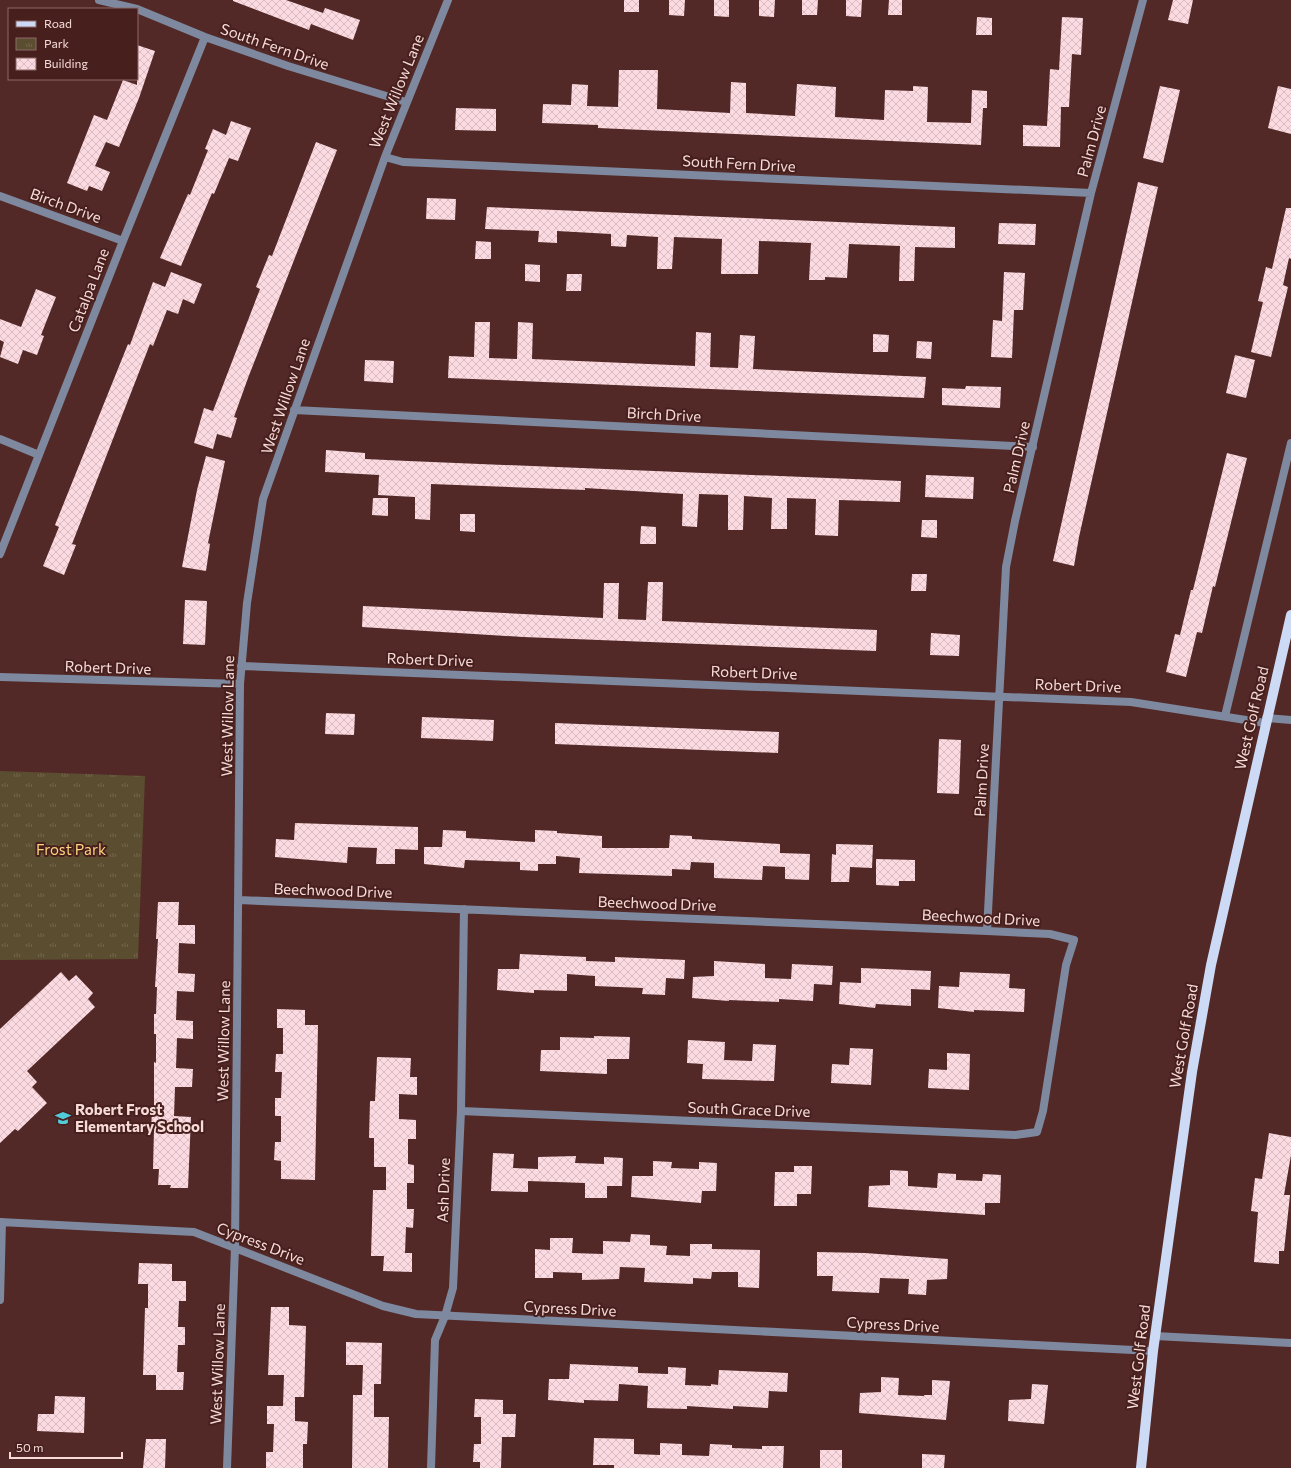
<svg xmlns="http://www.w3.org/2000/svg" width="1291" height="1468" font-family="Commissioner,sans-serif">
	<defs>
		<pattern id="park-tufts" width="24" height="20" patternUnits="userSpaceOnUse"><rect width="24" height="20" fill="#5b4d2f"/><path d="M3 7l-1-3M5 7V3M7 7l1-3M15 17l-1-3M17 17v-4M19 17l1-3" fill="none" stroke="#73664c"/></pattern>
		<pattern id="building-cross-hatch" width="8" height="8" patternUnits="userSpaceOnUse"><rect width="8" height="8" fill="#fbdbe1"/><path d="M0 0l8 8M0 8l8-8" fill="none" stroke="#d8bcc1"/></pattern>
	</defs>
	<rect width="100%" height="100%" fill="#522927"/>
	<path fill="url(#park-tufts)" d="M0,771L145,776L138,959L0,960Z"/>
	<path fill="url(#building-cross-hatch)" d="M233,0H286L323,13L325,8L360,20L353,40L311,24L309,30L233,1Z
		M624,0H639V12H624Z
		M669,0H685L684,16L669,15Z
		M714,0H729V17L714,16Z
		M759,0H775L774,17L759,16Z
		M802,0H818L817,15H802Z
		M846,0H862L861,17L846,16Z
		M889,0H902V15H888Z
		M1173,0H1193L1188,24L1168,20Z
		M977,17L992,18V35H976Z
		M1062,17L1083,18L1081,55L1072,54L1069,107H1061L1060,147L1023,146V125L1047,126L1050,69L1059,70Z
		M137,45L155,51L139,98L119,147L106,142L95,166L110,172L102,191L89,186L87,191L67,183L94,115L107,120L123,80L137,85Z
		M619,70H658L657,109L730,113L731,82L746,83V113L795,116L797,84L836,87L835,117L884,120L885,90L913,91V86L928,87L927,122L971,123L972,90L987,91V108H983L981,145L598,128V125L542,123L543,104L571,105L572,84L588,85L587,106L618,107Z
		M1160,86L1180,90L1163,163L1143,158Z
		M1278,86L1291,89V134L1268,128Z
		M456,108L496,109V131L455,130Z
		M231,121L251,128L238,161L229,158L214,194L212,193L181,266L160,258L188,194L190,195L208,150L205,149L213,129L226,135Z
		M316,142L337,150L248,378L234,417L237,418L231,438L217,434L213,449L194,443L204,408L213,411L260,289L256,287L269,255L272,256Z
		M1138,182L1158,187L1079,537L1074,566L1053,561Z
		M427,198L456,199L455,220L426,219Z
		M487,207L955,227V248L915,247L914,281H899L900,246L849,244L847,278L825,277V280H809L811,243L759,241L758,274H721L722,239L674,237L672,269H657L658,237L627,235L626,247L611,246V234L557,231V243L538,242L539,231L485,229Z
		M1286,208H1291V259L1289,258L1283,285L1288,287L1271,357L1251,352L1263,302L1258,301L1266,267L1272,269Z
		M999,223L1036,224L1035,245L998,244Z
		M476,241L491,242V259H475Z
		M525,264L540,265V282L525,281Z
		M171,272L202,284L194,304L183,299L178,314L167,310L153,346L150,344L72,544L76,545L64,575L43,566L59,527L55,525L128,344L130,345L153,282L165,287Z
		M1004,272L1025,273L1023,310H1014L1012,358L991,357L993,320L1002,321Z
		M567,274H582L581,291H566Z
		M36,289L56,297L41,335L44,336L37,355L23,350L18,364L0,357L4,342L0,340V319L21,327Z
		M475,322H490L489,358L517,359L518,322L533,323L532,359L695,366L696,332L711,333L710,367L738,368L740,335L755,336L753,369L926,377L924,398L448,378L449,356L474,357Z
		M873,334L889,335L888,352H873Z
		M917,341L932,342L931,359L916,358Z
		M1235,355L1255,360L1246,398L1226,393Z
		M365,360L394,361L393,383L364,381Z
		M966,386L1001,387L1000,408L942,405V388L965,389Z
		M326,450L365,453V459L408,461L901,481L900,502L839,500L838,536L815,535L816,499L787,498V529H771L772,498L744,496L743,530H728V495L699,494L697,527L682,526L683,494L585,488V490L431,484L430,520L415,519V497L378,495L379,475L325,472Z
		M1227,453L1247,458L1215,587L1213,586L1202,633L1197,632L1186,677L1166,672L1175,634L1180,635L1191,590H1193Z
		M206,456L225,461L208,543L210,544L206,571L182,567L197,490Z
		M926,475L974,477L973,499L925,497Z
		M373,498H388V516L372,515Z
		M460,514H475V532L460,531Z
		M922,520H937V538L921,537Z
		M641,526L656,527V544H640Z
		M912,574H927L926,591H911Z
		M648,582H663L662,621L877,630L876,651L523,637L362,627L363,606L603,618L604,583H619L618,619L646,620Z
		M185,600L207,601L205,645L183,644Z
		M931,633L960,635L959,656L930,655Z
		M326,713L355,714L354,735L325,734Z
		M422,717L494,720L493,741L421,738Z
		M555,723L779,732L778,753L555,744Z
		M939,739L961,740L959,794L937,793Z
		M295,823L418,827V850L395,849V864H376L377,848L348,847L347,863L275,857L276,839L294,840Z
		M443,830L466,831V838L535,842V830L557,831V833L602,836V848H669L670,835L692,836V839L780,844V853L810,854L809,880L785,879V867L763,866L762,880L714,878V863L691,862L690,870L672,869V876L579,873L580,858L556,856V864H538V871L520,870V862L465,860L464,868L424,864V847H442Z
		M836,844L873,845L872,868L850,867L849,882H831L832,854L836,855Z
		M876,859L915,860V881H899V886L876,885Z
		M158,902H179L178,925H195V944L179,943L178,973L195,974L194,992L177,991L176,1020L193,1021V1039L177,1038L176,1068L193,1069L192,1087H175L174,1116L191,1117L188,1188H170L171,1185H158L159,1169H153L154,1130H151L152,1110H154V1062L156,1063V1034H154V1014H156L157,987H155L158,939H156Z
		M520,954L586,957V961L615,962V957L685,960L684,979L666,978L665,995L642,994L643,988L595,986V976L567,974V991L534,990V993L497,990L498,969H519Z
		M714,961L765,964V978L791,979L792,964L833,966L832,985L814,984L813,1001L779,999V1002L729,1000V1001L692,998L693,977L714,976Z
		M861,968L931,971L930,990L911,989V1006L876,1004L875,1008L839,1004L840,982L861,983Z
		M61,972L69,981L76,975L93,993L88,999L95,1007L27,1071L37,1082L32,1087L47,1103L18,1131L15,1129L0,1143V1029Z
		M960,972L1010,974L1009,988L1025,989L1024,1012L974,1010V1012L938,1008L939,986L959,987Z
		M277,1009L305,1010V1025H318L315,1180L281,1179V1161L274,1160L275,1142H281V1116H275V1098H281L282,1072H275L276,1054H283V1028H277Z
		M594,1036L630,1037L629,1059H607V1074L540,1071L541,1050H560V1037L594,1038Z
		M688,1040L725,1042L724,1060L752,1061L753,1044L776,1045L774,1081L702,1079L703,1064L687,1063Z
		M850,1048L873,1049L871,1085L831,1083L832,1064L849,1065Z
		M947,1053L970,1054L969,1090L928,1088L929,1069L947,1070Z
		M377,1057L411,1058L410,1077H417V1095L399,1094V1119L416,1120V1139H408V1164L414,1165V1183H407V1209H414L413,1228L406,1227L405,1253H412V1272L383,1271L384,1256H371L373,1190H386V1167H374V1138H369L370,1101H375Z
		M1269,1133L1291,1137V1155L1284,1195H1290L1284,1251H1279V1264L1254,1262L1258,1212L1251,1211L1255,1178L1262,1179Z
		M493,1153L514,1154L513,1168L538,1169V1157L576,1156L575,1163L604,1164V1157L623,1158L622,1186H607V1198H585V1183L528,1181V1192L491,1191Z
		M653,1161L672,1162L671,1168L699,1169V1162L717,1163L716,1191H702L701,1203L631,1197L632,1176H653Z
		M794,1166H812L811,1194H797V1206H774L775,1172H794Z
		M890,1170L908,1171V1186L937,1188L938,1173L956,1174V1180L982,1181L983,1174L1001,1175L1000,1203H985V1215L868,1207L869,1186L890,1185Z
		M631,1234L650,1235V1245L667,1246L666,1255L690,1256V1244H712V1249L760,1250L759,1288L738,1287V1272H712L711,1279L693,1278V1284L644,1282L645,1268L620,1267L619,1279L582,1280V1273L553,1272V1278H535V1249L550,1250V1238H573L572,1253L603,1254V1241L630,1242Z
		M817,1252L865,1253L948,1259L947,1279L927,1280L926,1295L908,1294L909,1279L880,1278L879,1293L832,1291L833,1276H817Z
		M139,1263L172,1264V1281H186V1301H179L178,1327H185V1345H178L177,1372H184L183,1390H156V1375H143L145,1308H148V1284H138Z
		M271,1307H289V1325L306,1326L304,1397H295V1421L308,1422L307,1444H303V1468H266V1452H273L274,1424H267V1406H283L284,1375H268Z
		M346,1342L382,1343L381,1384H374V1417H389L388,1468H352L353,1395H362L363,1365H346Z
		M570,1364L638,1367V1373L668,1374V1367L686,1368L685,1385L711,1386V1384L718,1385L719,1370L788,1373L787,1392L769,1391L768,1408L733,1406V1409L687,1406V1409L647,1408L648,1386L619,1384L618,1401L584,1400V1403L548,1400L549,1379H569Z
		M881,1377L899,1378L898,1395L924,1396V1395H932V1380L950,1381L946,1420L859,1413L860,1393L881,1392Z
		M1032,1384L1048,1385L1044,1424L1008,1421L1009,1400L1031,1399Z
		M55,1396L85,1397L84,1433L37,1431L38,1414H54Z
		M475,1399L503,1400V1414H516L515,1437H502L501,1468H480V1462H473L474,1444H481V1417H474Z
		M594,1438L634,1439V1454L660,1455V1443L682,1444V1455L709,1456L710,1444L732,1445V1448L762,1449V1446H784L783,1468H614V1465H593Z
		M146,1439H166L165,1468H143Z
		M820,1450H842V1468H820Z
		M922,1454L945,1455L944,1468H922Z"/>
	<g fill="none" stroke-linecap="round" stroke-linejoin="round">
		<path stroke="#7e899f" stroke-width="8" d="M99,0L137,9
			M137,9L205,37L288,66L406,102
			M385,157L403,162L1091,193
			M0,196L123,241
			M294,410L1033,447
			M0,439L39,455
			M0,554L123,241L205,37
			M241,666L1131,702L1265,723
			M0,677L240,684
			M1225,716L1291,443
			M1266,718L1291,720
			M239,900L987,931L1050,934L1074,940L1066,965L1043,1111L1037,1132L1015,1135L461,1111
			M987,931L1006,567L1015,521L1091,193L1143,0
			M0,1222L194,1232L383,1306L416,1314L1153,1351
			M0,1300L2,1222
			M1155,1336L1291,1343
			M227,1468L235,1247L240,684L247,603L263,499L385,157L448,0
			M431,1468L435,1340L445,1316L453,1288L461,1111L464,909"/>
		<path stroke="#cddaf6" stroke-width="10" d="M1141,1468L1153,1351L1192,1072L1211,965L1291,615"/>
	</g>
	<defs>
		<symbol id="school-bare" viewBox="-9 -9 18 18"><path d="M0-5L7-2L0 1L-7-2ZM-4 1L0 2.5L4 1V4Q0 6-4 4Z" fill="#52cbd8" stroke="#471f1d" stroke-width="2.5" paint-order="stroke"/></symbol>
	</defs>
	<g fill-rule="evenodd">
		<use href="#school-bare" x="52" y="1107" width="22" height="22"/>
	</g>
	<g text-anchor="middle" dominant-baseline="central" stroke-width="4" stroke-linejoin="round" paint-order="stroke">
		<g font-size="15" fill="#f6dbd8" stroke="#471f1d">
			<text transform="translate(275 46) rotate(19)">South Fern Drive</text>
			<text transform="translate(396 91) rotate(-68)">West Willow Lane</text>
			<text transform="translate(1091 141) rotate(-75)">Palm Drive</text>
			<text transform="translate(739 163) rotate(3)">South Fern Drive</text>
			<text transform="translate(66 205) rotate(20)">Birch Drive</text>
			<text transform="translate(88 290) rotate(-69)">Catalpa Lane</text>
			<text transform="translate(285 396) rotate(-71)">West Willow Lane</text>
			<text transform="translate(664 414) rotate(3)">Birch Drive</text>
			<text transform="translate(1016 457) rotate(-77)">Palm Drive</text>
			<text transform="translate(430 659) rotate(2)">Robert Drive</text>
			<text transform="translate(108 667) rotate(2)">Robert Drive</text>
			<text transform="translate(754 672) rotate(2)">Robert Drive</text>
			<text transform="translate(1078 685) rotate(2)">Robert Drive</text>
			<text transform="translate(227 716) rotate(-89)">West Willow Lane</text>
			<text transform="translate(1251 718) rotate(-77)">West Golf Road</text>
			<text transform="translate(981 780) rotate(-87)">Palm Drive</text>
			<text transform="translate(333 890) rotate(2)">Beechwood Drive</text>
			<text transform="translate(657 903) rotate(2)">Beechwood Drive</text>
			<text transform="translate(981 917) rotate(3)">Beechwood Drive</text>
			<text transform="translate(1183 1036) rotate(-80)">West Golf Road</text>
			<text transform="translate(223 1041) rotate(-89)">West Willow Lane</text>
			<text transform="translate(749 1109) rotate(2)">South Grace Drive</text>
			<text transform="translate(443 1190) rotate(-88)">Ash Drive</text>
			<text transform="translate(261 1243) rotate(21)">Cypress Drive</text>
			<text transform="translate(570 1308) rotate(3)">Cypress Drive</text>
			<text transform="translate(893 1324) rotate(3)">Cypress Drive</text>
			<text transform="translate(1138 1357) rotate(-83)">West Golf Road</text>
			<text transform="translate(217 1364) rotate(-88)">West Willow Lane</text>
		</g>
		<g font-size="15" fill="#fbd481" stroke="#471f1d">
			<text x="71" y="849">Frost Park</text>
		</g>
		<g font-size="15" font-weight="bold" fill="#f6dbd8" stroke="#471f1d" text-anchor="start">
			<text x="75" y="1109">Robert Frost<tspan x="75" dy="17">Elementary School</tspan></text>
		</g>
	</g>
	<rect x="8" y="8" width="130" height="72" fill="#471f1d" stroke="#8d6a68"/>
	<rect x="16" y="21" width="20" height="6" fill="#cddaf6" stroke="#8d6a68"/>
	<text x="44" y="28" font-size="12" fill="#f6dbd8">Road</text>
	<rect x="16" y="38" width="20" height="12" fill="url(#park-tufts)" stroke="#8d6a68"/>
	<text x="44" y="48" font-size="12" fill="#f6dbd8">Park</text>
	<rect x="16" y="58" width="20" height="12" fill="url(#building-cross-hatch)" stroke="#8d6a68"/>
	<text x="44" y="68" font-size="12" fill="#f6dbd8">Building</text>
	<path d="M10 1452v6h112v-6" fill="none" stroke="#f6dbd8" stroke-width="2"/>
	<text x="16" y="1452" font-size="12" fill="#f6dbd8" stroke="#471f1d" stroke-width="3" paint-order="stroke">50 m</text>
</svg>
